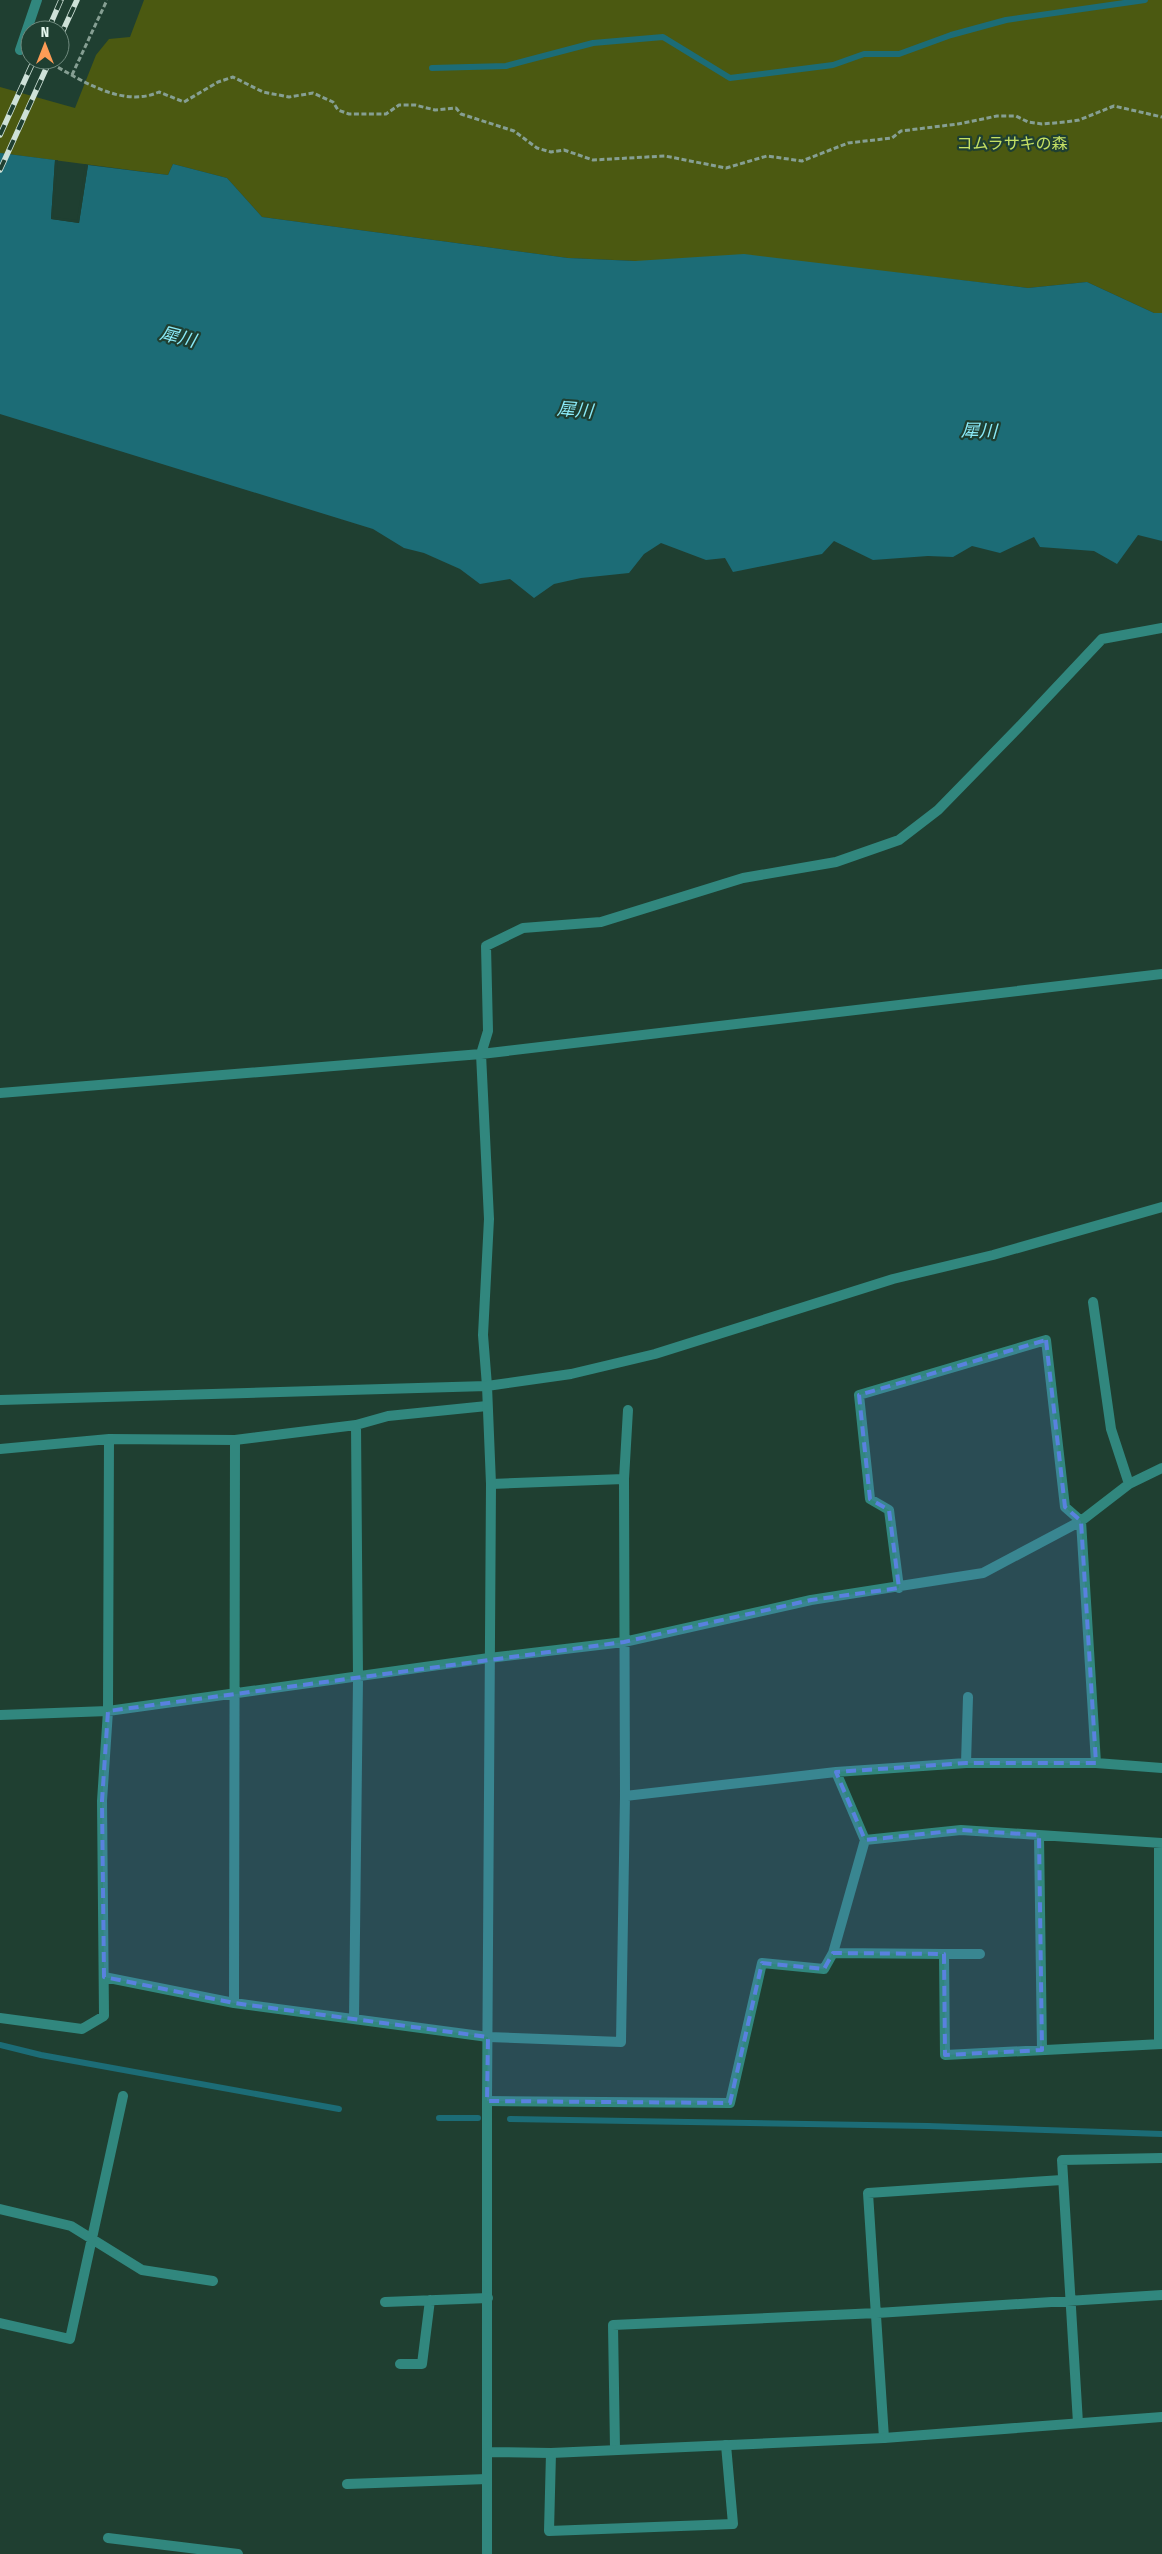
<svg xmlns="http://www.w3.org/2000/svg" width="1162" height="2554" font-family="'Fira Sans Condensed','Noto Sans JP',sans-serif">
	<rect width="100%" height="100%" fill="#1f3f31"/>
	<path fill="#4b5911" d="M144,0H1162V313H1154L1087,282L1028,288L889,272L568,258L262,217L227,178L173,164L168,175L0,153V87L75,108L96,55L109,39L130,37Z"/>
	<path fill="#1c6c76" d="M0,153L55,160L51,219L79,223L88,165L168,175L173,164L227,178L262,217L568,258L635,261L744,254L1028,288L1087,282L1154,313H1162V541L1138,535L1117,564L1094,551L1040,547L1034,537L1000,553L972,546L953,557L928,556L873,560L834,541L822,554L733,572L725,558L706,560L661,543L644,554L629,573L581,578L554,584L534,598L510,579L480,584L460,569L424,553L404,548L373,529L0,414Z"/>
	<path fill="#1f3f31" d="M55,160H58L53,217L77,220L85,164L88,165L79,223L51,219Z"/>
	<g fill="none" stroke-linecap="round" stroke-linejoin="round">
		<path stroke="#1c6c76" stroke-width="6" d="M432,68L506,66L593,43L663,37L730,78L833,65L864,54H899L951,35L1006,20L1145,0
			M0,2045L41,2055L339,2109
			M439,2118H478
			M510,2119L928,2126L1162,2134"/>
		<path stroke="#869f93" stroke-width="3" stroke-dasharray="5 2.5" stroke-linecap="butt" d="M45,60C78,78 121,109 159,92L184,102L218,82L233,77L263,92L289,97L313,93L333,102L338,110L349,114H386L399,105H415L435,110L456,108L461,114L514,131L537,148L551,152L564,150L593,160L665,156L726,168L767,156L802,161L848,143L892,138L901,131L958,124L997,116H1016L1028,122L1042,124L1066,122L1079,120L1114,106L1162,117
			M72,75L107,0"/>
		<path stroke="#31877e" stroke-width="10" d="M20,50L37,0"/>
		<path stroke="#31877e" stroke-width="10" d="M0,1093L481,1054L1162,974
			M1093,1302L1111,1429L1129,1484
			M487,1386L483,1335L489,1219L481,1054L488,1031L486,946L523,928L601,922L743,878L836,862L899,840L938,810L1019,727L1102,639L1162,628
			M0,1449L109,1439L235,1440L356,1425L388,1416L487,1406
			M491,1484L624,1479
			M0,1715L108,1711L489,1658L624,1642L811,1600L983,1573L1081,1521L1129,1484L1162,1468
			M966,1763L968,1697
			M1096,1763L1162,1768
			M836,1772L865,1840
			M625,1796L836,1772L966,1763H1096L1081,1521L1065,1507L1046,1340L859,1395L870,1499L889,1510L899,1588
			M1039,1835L1042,2050
			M1159,1843V2044
			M833,1953L944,1954L945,2055L1162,2044
			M944,1954H980
			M104,1977L234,2003L488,2037L621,2042L625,1796L624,1479L628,1410
			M234,2003L235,1440
			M0,2018L82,2029L104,2016L102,1801L108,1711L109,1439
			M354,2019L358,1678L356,1425
			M487,2101L730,2103L762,1963L824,1969L833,1953L865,1840L961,1830L1162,1843
			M0,2209L71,2226L142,2270L213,2281
			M385,2302L488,2298
			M0,2323L70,2339L123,2096
			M400,2364H422L430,2300
			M1078,2423L1062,2160L1162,2158
			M884,2438L868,2193L1062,2180
			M615,2449L613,2325L877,2313L1162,2295
			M551,2453L549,2531L733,2524L726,2445
			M347,2484L487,2479
			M108,2538L238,2554"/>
		<path stroke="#31877e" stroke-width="10" d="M0,1400L487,1386L571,1374L655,1354L893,1279L993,1255L1162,1207
			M488,2452L551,2453L884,2438L1162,2417
			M487,2554V2101L491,1484L487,1386"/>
		<defs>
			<path id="rail" d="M48,30L61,0
				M60,37L77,0
				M0,135L34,60
				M0,170L50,60"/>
		</defs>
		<use href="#rail" stroke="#cee1d8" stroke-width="5.5"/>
		<use href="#rail" stroke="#1f3f31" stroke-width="4" stroke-dasharray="11" stroke-linecap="butt"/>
	</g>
	<path fill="#5981df" fill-opacity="0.2" stroke="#5981df" stroke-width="4" stroke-dasharray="10 6" stroke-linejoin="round" d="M1046,1340L1065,1507L1081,1521L1096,1763H966L836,1772L865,1840L961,1830L1039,1835L1042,2050L945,2055L944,1954L833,1953L824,1969L762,1963L730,2103L487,2101L488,2037L234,2003L104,1977L102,1801L108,1711L624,1642L811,1600L899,1588L889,1510L870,1499L859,1395Z"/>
	<g text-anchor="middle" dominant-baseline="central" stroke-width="4.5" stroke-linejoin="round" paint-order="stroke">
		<g font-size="16" fill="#c5e164" stroke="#1f3f31">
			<text x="1012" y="143">コムラサキの森</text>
		</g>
		<g font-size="18" font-style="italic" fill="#8bebf9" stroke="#1f3f31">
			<text transform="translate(178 337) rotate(14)">犀川</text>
			<text transform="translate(575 410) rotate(5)">犀川</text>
			<text transform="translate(979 431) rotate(2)">犀川</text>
		</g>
	</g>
	<g transform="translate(45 45)"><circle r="24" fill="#1f3f31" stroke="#6e897d"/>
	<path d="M0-4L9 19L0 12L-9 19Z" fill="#fd9c56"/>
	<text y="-8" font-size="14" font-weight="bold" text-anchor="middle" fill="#e5f7ee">N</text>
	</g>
</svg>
